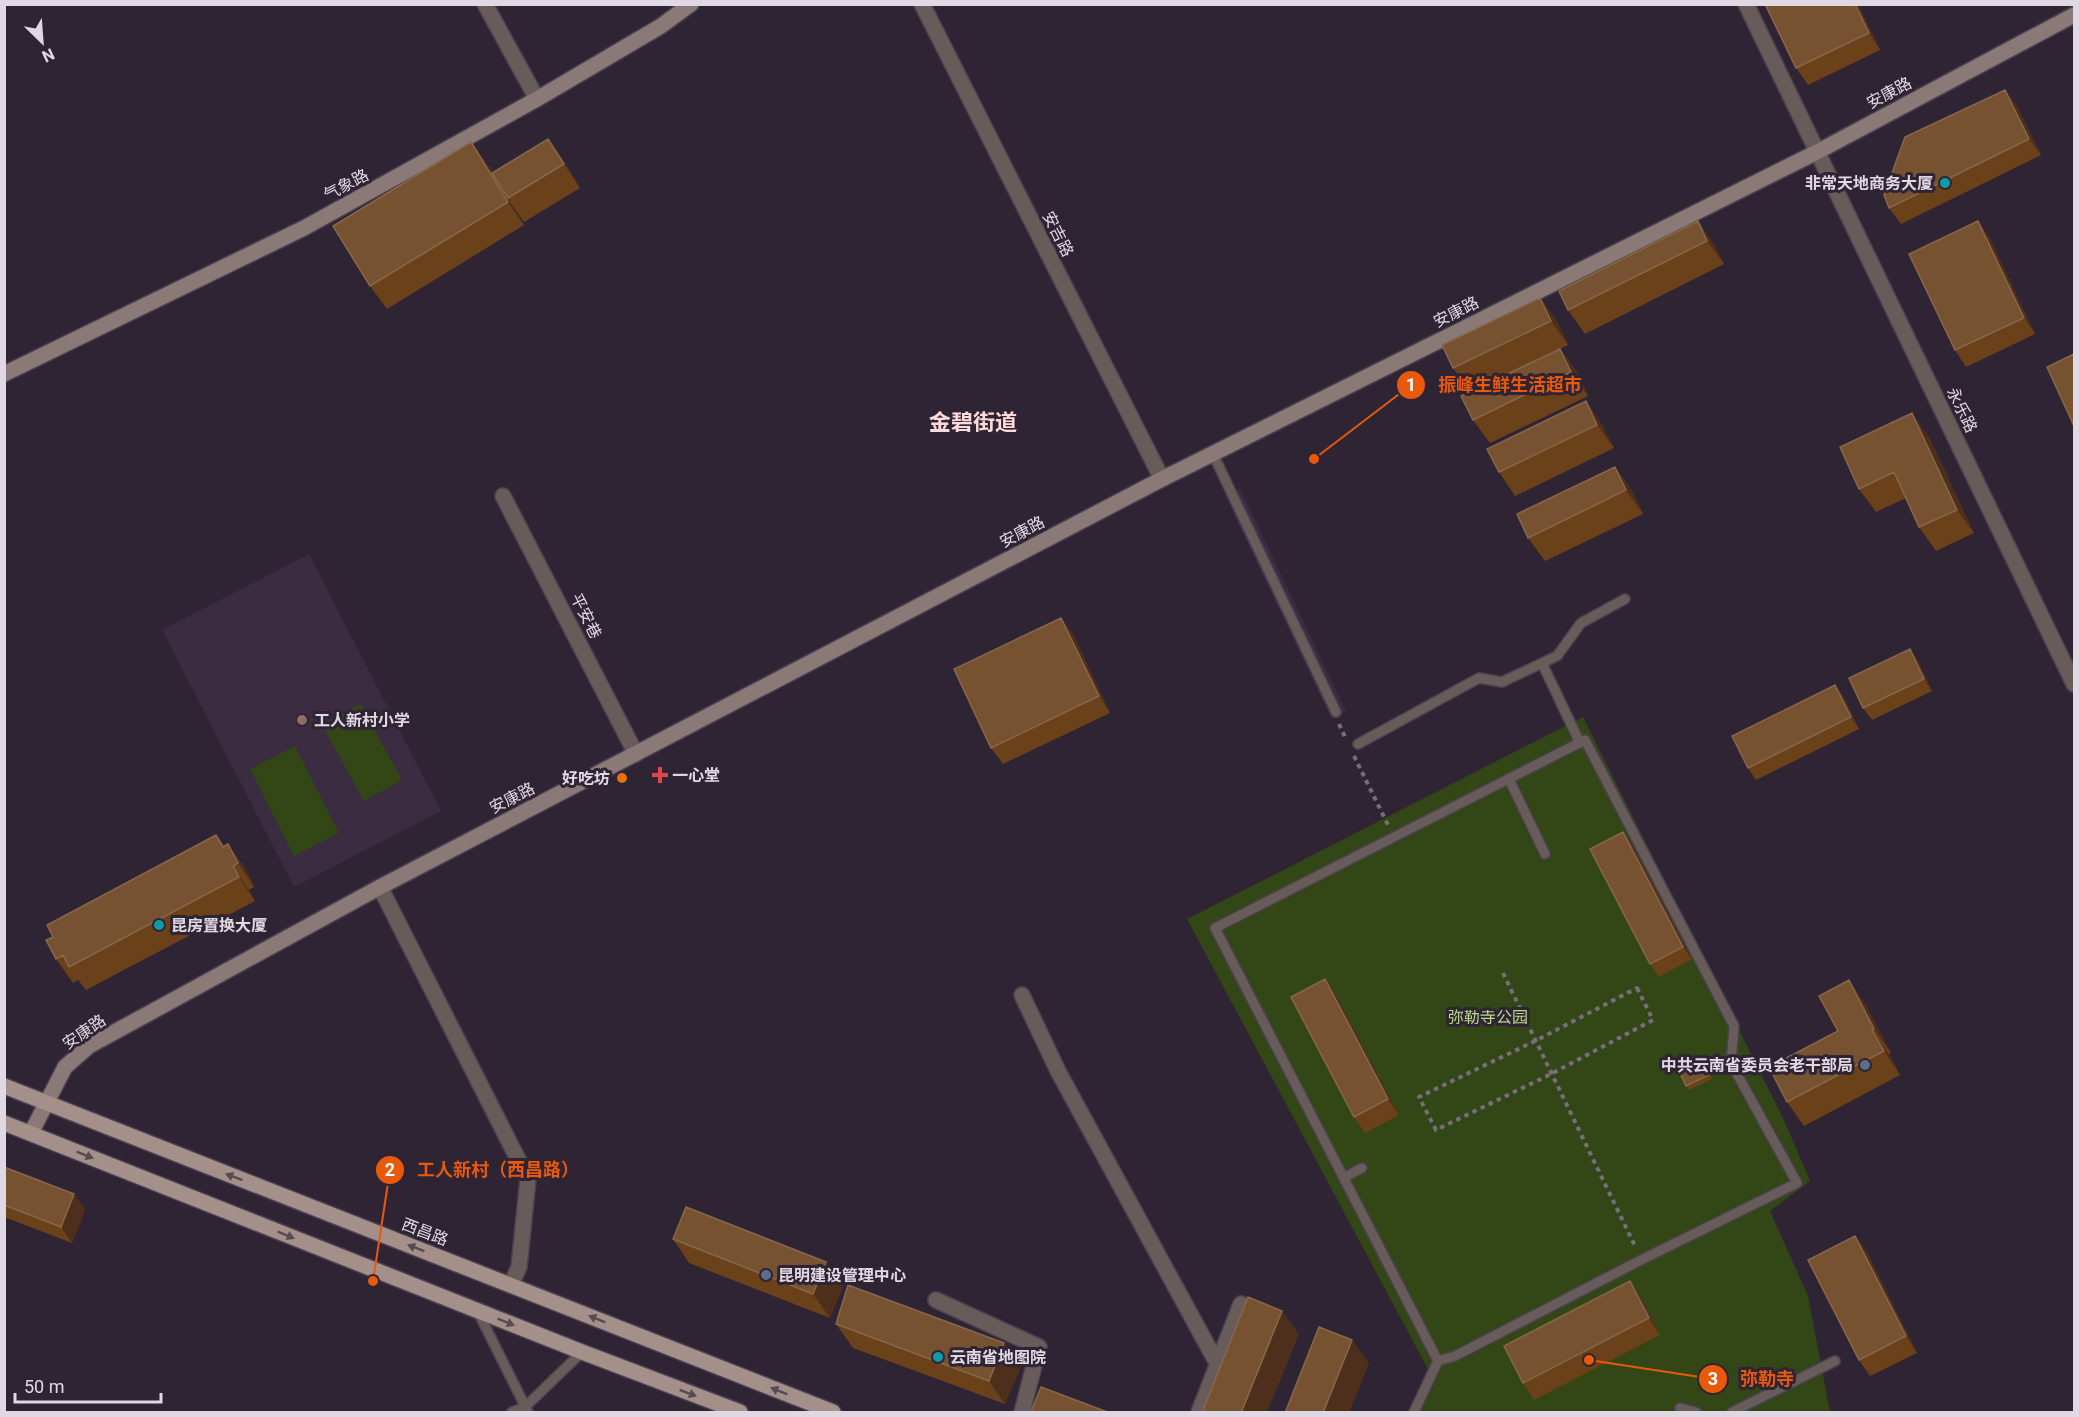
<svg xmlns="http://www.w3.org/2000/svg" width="2079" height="1417" font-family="Roboto,'Noto Sans SC',sans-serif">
	<rect width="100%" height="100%" fill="#2f2433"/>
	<path fill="#3b2c41" d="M1240,488L1346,711L1331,718L1225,495Z
		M309,554L441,811L294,887L162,630Z"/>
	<path fill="#334615" d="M360,704L402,780L364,801L322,725Z
		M1583,717L1783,1118L1810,1181L1770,1211L1808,1296L1830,1412H1407L1430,1373L1187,919Z
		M295,746L339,833L294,856L250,769Z"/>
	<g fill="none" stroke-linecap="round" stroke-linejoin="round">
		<defs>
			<path id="lane" d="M1213,454L1336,712
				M1542,663L1580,743
				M1585,740L1734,1026L1731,1063L1797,1183L1641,1260L1455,1356L1438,1361L1215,928Z
				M1358,744L1479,678L1502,682L1557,656L1581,623L1625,599
				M1509,779L1545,854
				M1345,1177L1362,1168
				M477,1310L528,1412
				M1680,1408L1696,1412
				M512,1412L525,1407L582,1352
				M1414,1412L1438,1361
				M1732,1412L1835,1361"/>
			<path id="street" d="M485,4L537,99
				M922,4L1162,479
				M1746,4L2074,684
				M503,496L636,754
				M380,887L528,1179L519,1267L511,1285
				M1022,995L1058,1071L1218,1365
				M936,1300L1039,1347L1022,1412
				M1199,1412L1241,1304"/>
			<path id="secondary" d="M4,374L304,228L537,99L661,26L691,4
				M31,1133L65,1067L89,1046L380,887L1162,479L1817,152L2074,15"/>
			<path id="primary" d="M4,1086L833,1412
				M4,1123L582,1352L740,1412"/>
		</defs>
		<use href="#lane" stroke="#4b414f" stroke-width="12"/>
		<use href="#street" stroke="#4b414f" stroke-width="18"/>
		<use href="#secondary" stroke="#4b414f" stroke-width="18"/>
		<use href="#primary" stroke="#4b414f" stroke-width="18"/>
		<path stroke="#786e7b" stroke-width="4" stroke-dasharray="4.5 4.5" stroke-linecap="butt" d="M1339,724L1346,739
			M1354,756L1388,825
			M1503,973L1636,1248
			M1637,988L1653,1020L1551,1074L1436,1130L1419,1097L1535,1041Z"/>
		<use href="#lane" stroke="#675c5a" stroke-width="9"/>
		<use href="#street" stroke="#675c5a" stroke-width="15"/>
		<use href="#secondary" stroke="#8a7976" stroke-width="15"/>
		<use href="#primary" stroke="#a58f8b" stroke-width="15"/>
	</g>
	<path fill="#6b411a" d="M1858,4L1880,50L1808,85L1796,68Z
		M2005,90L2017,106L2041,155L1901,224L1889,208Z
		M548,139L565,163L580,188L524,222L510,202L524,225L387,309L370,286L471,142L493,173Z
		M1698,221L1714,245L1724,264L1585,334L1568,310Z
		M1989,237L2035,334L1966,367L1955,350Z
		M1540,298L1557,321L1568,345L1470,392L1453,368Z
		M1560,349L1577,372L1588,396L1490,443L1473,420Z
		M1586,401L1602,425L1614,448L1515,496L1499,472Z
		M1929,437L1974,533L1936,551L1919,527L1906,498L1876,512L1859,489Z
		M1615,467L1632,491L1643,514L1545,561L1528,538Z
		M1061,618L1073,634L1110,713L1003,764L991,748Z
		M1910,649L1918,661L1932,691L1872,720L1863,708Z
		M1835,685L1844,698L1859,729L1756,780L1748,768Z
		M1623,832L1632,844L1692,959L1659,977L1650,964Z
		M216,835L224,846L245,868L254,887L249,890L255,901L86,990L78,980L73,983L56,959L53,937Z
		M1325,979L1336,995L1399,1115L1365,1133L1354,1117Z
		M1849,980L1865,1004L1891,1053L1889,1054L1900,1075L1804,1126L1787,1102L1838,1031Z
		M1705,1066L1712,1079L1689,1090L1686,1086Z
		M4,1167L74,1194L85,1210L72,1243L4,1217Z
		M1855,1236L1867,1252L1917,1353L1870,1376L1859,1360Z
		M673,1239L826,1262L843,1286L830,1318L689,1263Z
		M1630,1281L1641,1297L1660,1335L1534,1400L1523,1383Z
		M836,1324L1004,1343L1021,1366L1005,1404L853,1348Z"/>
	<path fill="#4e2f1b" d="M1855,4H1858L1880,50L1869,33Z
		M2005,90L2017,106L2041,155L2029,139Z
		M548,139L565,163L580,188L564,164Z
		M471,142L488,165L524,225L508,202Z
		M1698,221L1714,245L1724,264L1707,241Z
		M1978,221L1989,237L2035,334L2024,318Z
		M1540,298L1557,321L1568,345L1551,321Z
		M1560,349L1577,372L1588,396L1571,372Z
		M1586,401L1602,425L1614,448L1597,425Z
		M1912,413L1929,437L1974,533L1957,510Z
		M1615,467L1632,491L1643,514L1626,490Z
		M1061,618L1073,634L1110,713L1099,696Z
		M1910,649L1918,661L1932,691L1924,679Z
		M1835,685L1844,698L1859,729L1851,717Z
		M1623,832L1632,844L1692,959L1683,947Z
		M228,844L245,868L254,887L238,863Z
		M233,866L249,890L255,901L239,877Z
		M1325,979L1336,995L1399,1115L1388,1099Z
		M1849,980L1865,1004L1891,1053L1874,1029Z
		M1872,1030L1889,1054L1900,1075L1884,1051Z
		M74,1194L85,1210L72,1243L61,1227Z
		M1855,1236L1867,1252L1917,1353L1906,1336Z
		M826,1262L843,1286L830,1318L813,1294Z
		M1630,1281L1641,1297L1660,1335L1649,1318Z
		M1282,1311L1299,1334L1267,1413H1241Z
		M1352,1340L1369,1363L1349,1413H1323Z
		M1004,1343L1021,1366L1005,1404L989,1381Z"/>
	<path fill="#775230" stroke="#88674c" stroke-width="1.5" d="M1765,4H1855L1869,33L1796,68Z
		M2005,90L2029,139L1889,208L1884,195L1905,137Z
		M548,139L564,164L508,198L492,173Z
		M471,142L508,202L370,286L333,226Z
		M1698,221L1707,241L1568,310L1559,291Z
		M1978,221L2024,318L1955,350L1909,254Z
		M1540,298L1551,321L1453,368L1442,345Z
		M1560,349L1571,372L1473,420L1461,396Z
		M2074,354V426L2047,367Z
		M1586,401L1597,425L1499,472L1487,449Z
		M1912,413L1957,510L1919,527L1894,472L1859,489L1840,447Z
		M1615,467L1626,490L1528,538L1517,514Z
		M1061,618L1099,696L991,748L954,669Z
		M1910,649L1924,679L1863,708L1849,678Z
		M1835,685L1851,717L1748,768L1732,736Z
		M1623,832L1683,947L1650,964L1590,849Z
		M216,835L223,847L228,844L238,863L233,866L239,877L69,967L63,955L56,959L46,940L53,937L47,925Z
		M1325,979L1388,1099L1354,1117L1291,997Z
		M1849,980L1874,1029L1872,1030L1884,1051L1787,1102L1769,1067L1838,1031L1819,996Z
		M1703,1062L1709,1075L1686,1086L1680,1073Z
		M4,1167L74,1194L61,1227L4,1205Z
		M686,1207L826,1262L813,1294L673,1239Z
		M1855,1236L1906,1336L1859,1360L1808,1260Z
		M1630,1281L1649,1318L1523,1383L1504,1346Z
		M848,1285L1004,1343L989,1381L836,1324Z
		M1248,1297L1282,1311L1241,1413H1202Z
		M1319,1327L1352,1340L1323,1413H1285Z
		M1041,1387L1110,1413H1033L1031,1412Z"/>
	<defs><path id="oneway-solid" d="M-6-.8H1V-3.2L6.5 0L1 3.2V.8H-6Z" transform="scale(1.5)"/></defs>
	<g fill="#584952">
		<use href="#oneway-solid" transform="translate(85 1155) rotate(22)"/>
		<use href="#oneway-solid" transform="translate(234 1177) rotate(-159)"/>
		<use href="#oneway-solid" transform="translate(286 1235) rotate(22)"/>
		<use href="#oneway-solid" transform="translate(416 1248) rotate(-159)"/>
		<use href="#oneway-solid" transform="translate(597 1319) rotate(-158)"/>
		<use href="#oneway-solid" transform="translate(506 1322) rotate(22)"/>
		<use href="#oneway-solid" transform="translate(779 1391) rotate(-158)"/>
		<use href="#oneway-solid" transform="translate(688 1393) rotate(21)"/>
	</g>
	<g fill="#0f9aa8" stroke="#2f2433" stroke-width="2">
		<circle cx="1945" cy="183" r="6"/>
		<circle cx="159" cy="925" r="6"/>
		<circle cx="938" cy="1357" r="6"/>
	</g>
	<circle fill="#8d6e63" stroke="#2f2433" stroke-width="2" cx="302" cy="720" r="6"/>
	<path fill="#e0444e" stroke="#2f2433" stroke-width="2" d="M657 766h6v6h6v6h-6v6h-6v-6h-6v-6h6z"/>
	<circle fill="#e8710a" stroke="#2f2433" stroke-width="2" cx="622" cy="778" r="6"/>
	<g fill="#5c6f8a" stroke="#2f2433" stroke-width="2">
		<circle cx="1865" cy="1065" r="6"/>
		<circle cx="766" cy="1275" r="6"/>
	</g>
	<g text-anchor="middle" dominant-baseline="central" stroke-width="6" stroke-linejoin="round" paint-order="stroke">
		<g font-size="16" fill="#e0d8e3" stroke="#2f2433">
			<text transform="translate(1889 93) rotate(-28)">安康路</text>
			<text transform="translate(346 185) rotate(-28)">气象路</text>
			<text transform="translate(1058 234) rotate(63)">安吉路</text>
			<text transform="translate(1456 312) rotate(-27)">安康路</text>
			<text transform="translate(1962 410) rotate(64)">永乐路</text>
			<text transform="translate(1022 532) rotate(-28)">安康路</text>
			<text transform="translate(586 616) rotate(63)">平安巷</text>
			<text transform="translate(512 798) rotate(-27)">安康路</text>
			<text transform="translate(84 1032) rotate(-34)">安康路</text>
			<text transform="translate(425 1232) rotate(21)">西昌路</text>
		</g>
		<g font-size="16" font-weight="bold" fill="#e0d8e3" stroke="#2f2433" text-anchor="start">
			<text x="1933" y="183" text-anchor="end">非常天地商务大厦</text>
			<text x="314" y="720">工人新村小学</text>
			<text x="672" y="775">一心堂</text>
			<text x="610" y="778" text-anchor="end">好吃坊</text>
			<text x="171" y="925">昆房置换大厦</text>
			<text x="1853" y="1065" text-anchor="end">中共云南省委员会老干部局</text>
			<text x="778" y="1275">昆明建设管理中心</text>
			<text x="950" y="1357">云南省地图院</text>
		</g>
		<g font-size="16" fill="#b7d988" stroke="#2f2433">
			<text x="1488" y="1017">弥勒寺公园</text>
		</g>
		<g font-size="22" font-weight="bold" fill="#fedada" stroke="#2f2433">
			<text x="973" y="422">金碧街道</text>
		</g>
	</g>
	<path fill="none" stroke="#e8590c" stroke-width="2" d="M1314 459L1411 385M373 1281L390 1170M1589 1360L1713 1379"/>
	<g fill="#e8590c" stroke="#2f2433" stroke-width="2">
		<circle cx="1314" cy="459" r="6"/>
		<circle cx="373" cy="1281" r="6"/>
		<circle cx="1589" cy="1360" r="6"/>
		<circle cx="1411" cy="385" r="15"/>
		<circle cx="390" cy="1170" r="15"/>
		<circle cx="1713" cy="1379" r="15"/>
	</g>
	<g font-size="18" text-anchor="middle" font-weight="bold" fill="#fff">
		<text x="1411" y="391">1</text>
		<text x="390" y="1176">2</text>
		<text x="1713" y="1385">3</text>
	</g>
	<g font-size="18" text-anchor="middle" font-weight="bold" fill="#e8590c" stroke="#2f2433" stroke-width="6" stroke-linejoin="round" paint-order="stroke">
		<text x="1510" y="391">振峰生鲜生活超市</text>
		<text x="498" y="1176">工人新村（西昌路）</text>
		<text x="1767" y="1385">弥勒寺</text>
	</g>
	<rect width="2079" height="1417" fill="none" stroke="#e0d8e3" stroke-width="12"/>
	<g transform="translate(42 42) rotate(155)" stroke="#2f2433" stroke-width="4.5" paint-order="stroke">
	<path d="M0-4.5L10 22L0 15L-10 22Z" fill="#e0d8e3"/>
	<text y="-9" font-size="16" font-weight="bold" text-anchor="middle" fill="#e0d8e3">N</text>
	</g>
	<path d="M15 1393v9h146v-9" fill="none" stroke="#e0d8e3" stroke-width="3"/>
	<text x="24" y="1393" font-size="18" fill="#e0d8e3" stroke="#2f2433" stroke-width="4.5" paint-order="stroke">50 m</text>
</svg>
